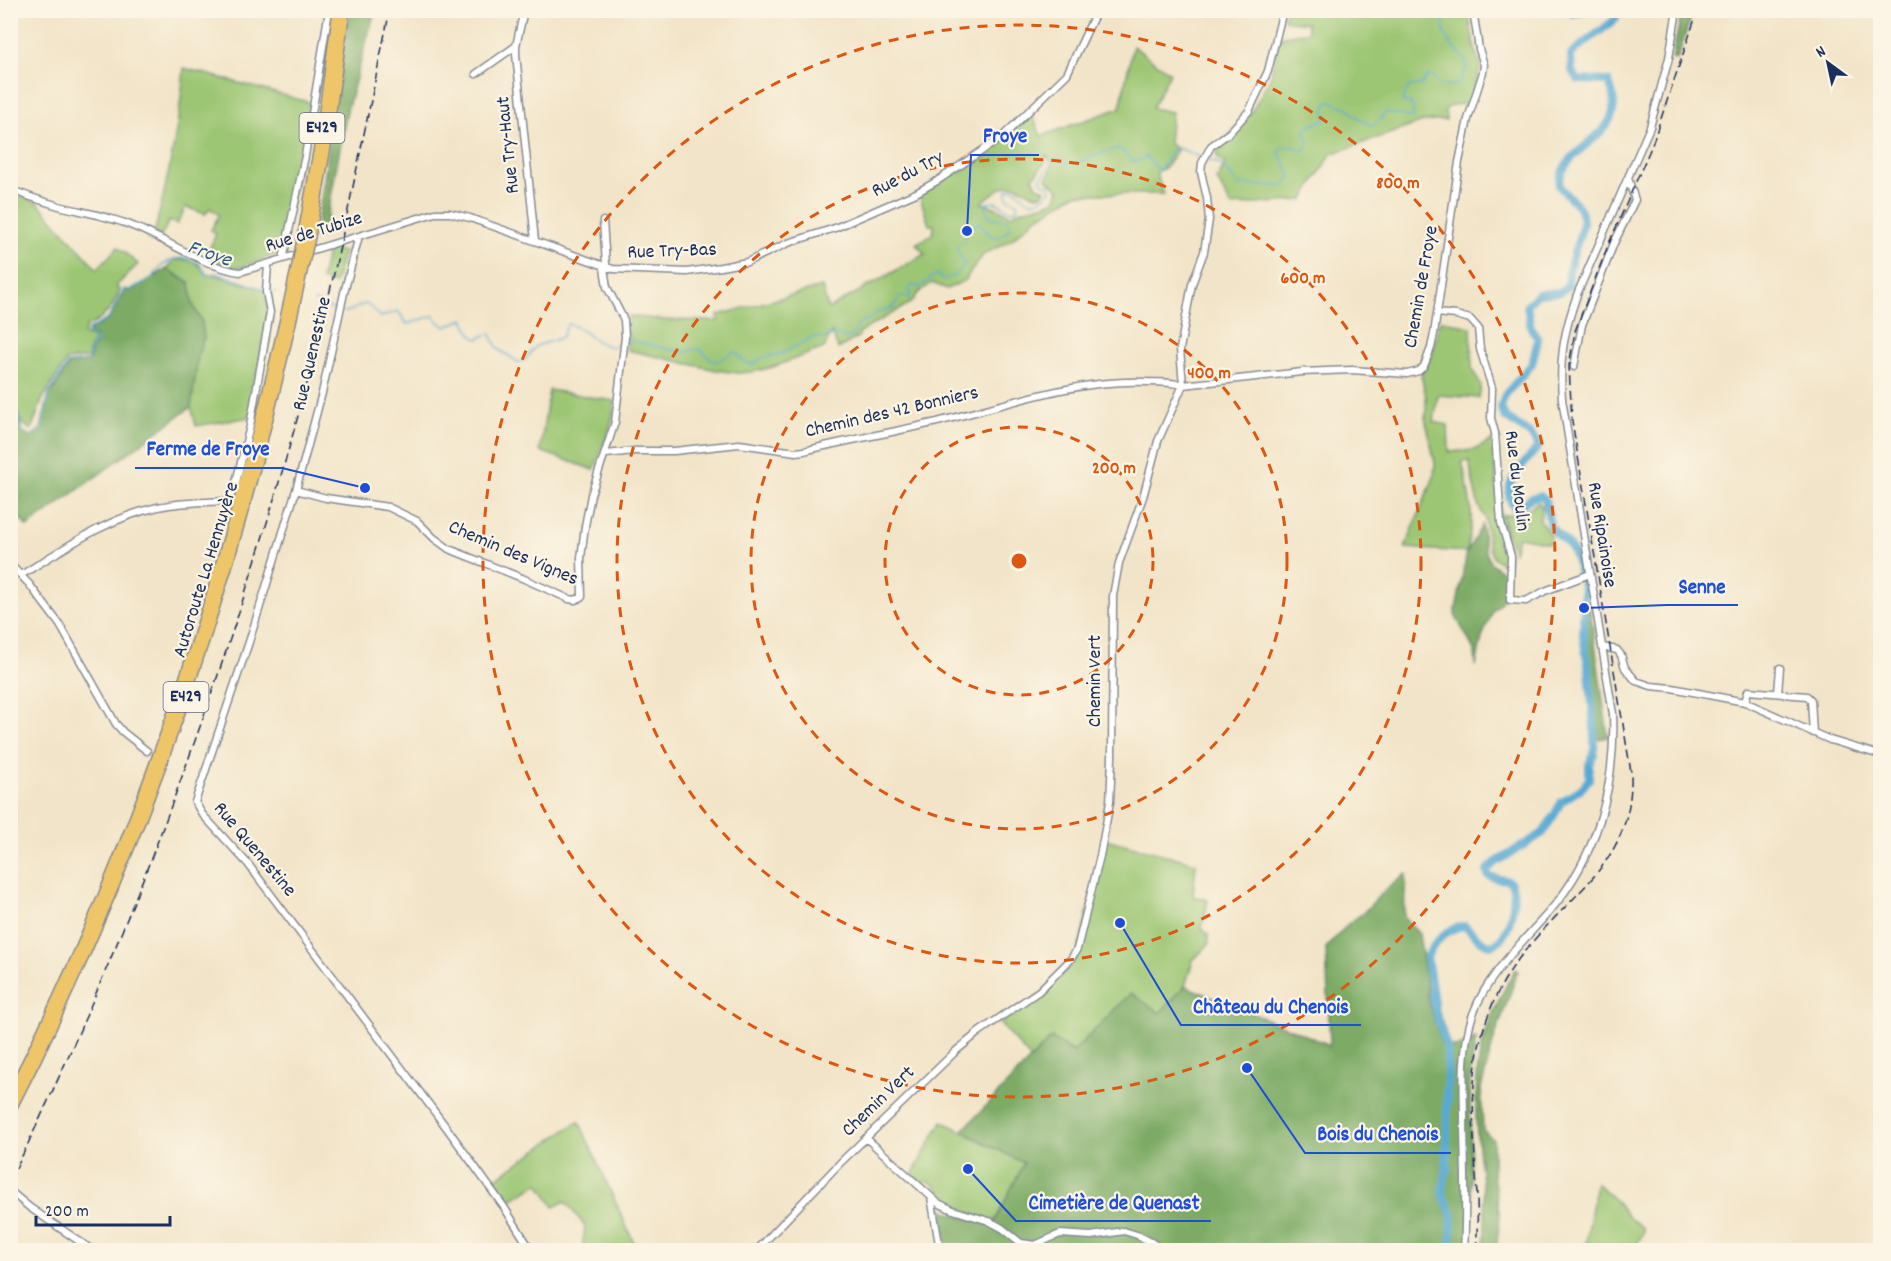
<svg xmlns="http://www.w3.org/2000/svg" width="1891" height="1261" font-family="Dekko,sans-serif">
	<rect width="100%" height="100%" fill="#fcf5e5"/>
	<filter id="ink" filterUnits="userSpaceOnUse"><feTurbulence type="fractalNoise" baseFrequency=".0167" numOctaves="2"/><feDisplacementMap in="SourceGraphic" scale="12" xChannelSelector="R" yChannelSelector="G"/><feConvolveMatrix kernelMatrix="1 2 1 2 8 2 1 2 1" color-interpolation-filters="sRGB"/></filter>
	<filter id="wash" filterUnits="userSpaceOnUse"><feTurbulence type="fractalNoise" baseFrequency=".008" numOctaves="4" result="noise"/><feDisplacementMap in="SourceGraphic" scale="24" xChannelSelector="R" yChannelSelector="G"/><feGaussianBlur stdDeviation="1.35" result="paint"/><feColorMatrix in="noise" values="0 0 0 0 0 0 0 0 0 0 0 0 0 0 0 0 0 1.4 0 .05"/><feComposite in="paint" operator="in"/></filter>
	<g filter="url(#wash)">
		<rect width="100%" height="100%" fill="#f2e4c8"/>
		<path fill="#9cc673" stroke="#5c7a68" stroke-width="1.5" fill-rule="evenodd" d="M1286,11H1468L1476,54L1481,65L1469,104L1451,105L1445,110L1446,120L1423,122L1331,154L1303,200L1231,206L1217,180L1225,164L1217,157V148L1252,111L1271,76L1279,37L1308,32L1307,23L1283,20Z
			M1133,46L1170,73L1152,108L1172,112L1169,142L1177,150L1166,167L1156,173L1164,194H1075L1035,219L1011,240L983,255L964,281L947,289L932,283L918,293L912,302L860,332L858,337L838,349L832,332L824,348L773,367L752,372L738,373L716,370L627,350L628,316L666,320L718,321V315L822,287L828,309L925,254L916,244L933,234L934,225H929L919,194C960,173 998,144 1032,114L1041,136L1120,108ZM1046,154L1053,165L1047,179L1059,190L1055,200C1041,208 1025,206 1011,215L992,206L981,203C991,195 1006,180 1019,187C1029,192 1030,195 1042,195L1045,190L1036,185L1033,177L1045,163Z
			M184,68L312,103L280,253L242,267H228L205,259L216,234L211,230L219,215L210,208L205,214L186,207L177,224L169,221L161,237L154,234C168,179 180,124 184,68Z
			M10,191L38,203L97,269L118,247L138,264L116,286L120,290C114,307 103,320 86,327L84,334L94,338L95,341L90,347L88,358L67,360L43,398L31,430L22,423L17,411L11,410Z
			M328,248L344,252L335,284L321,280Z
			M175,260C191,259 198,260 207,275H216L265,290L268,313L250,417L196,426L191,407L198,354L204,338L202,322L192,303L190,283L167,269Z
			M1440,320L1471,327L1472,368L1481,386L1479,398L1438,395L1434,422L1448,425L1449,452L1474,450L1493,440L1497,491L1509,557L1508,564H1502L1493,557L1489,548L1485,519L1478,504L1471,473L1470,461L1462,462C1466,479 1473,507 1471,524C1470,533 1468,543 1467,552L1405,548L1434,477L1435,463L1425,417H1426V397L1421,375L1431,358Z
			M549,390L615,401L612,422L594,470L540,451Z
			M1538,502L1542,507L1540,520L1551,537L1549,543L1518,537L1514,552L1504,523L1503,515L1522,513Z
			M1105,839L1196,863L1193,896L1208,900L1202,929L1208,934L1209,944L1193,960L1185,986L1160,1013L1131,993L1073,1052L1051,1038L1031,1059L999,1023C1028,1004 1058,985 1077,956Z
			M579,1121L637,1250H582L585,1226L565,1201L554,1207L539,1183L506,1203L492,1181Z
			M942,1121L1024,1163L996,1221L949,1207L939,1198C943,1189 934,1183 926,1181L923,1184L912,1175Z
			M1596,1183L1618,1203L1628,1217L1642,1227L1644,1232L1633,1250H1585Z"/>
		<path fill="#7dab65" stroke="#4c6d62" stroke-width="1.5" d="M350,11H375L347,110L324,235L315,238Z
			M1682,11H1693L1677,60L1672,59Z
			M167,269L190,283L192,303L202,322L204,337L198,354L191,407L27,527L11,508V412L15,411L20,421L21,431L31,436L41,429L49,393L53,390L69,364L89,361L92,349L98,342L95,336L88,334V331L108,320L125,290L130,291Z
			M1482,525L1485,550L1491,563L1507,575L1505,597L1493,611L1482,637L1476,666L1475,652L1455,615L1467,552Z
			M1589,601L1608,737L1594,740L1584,637Z
			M1406,874L1404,917L1419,934L1430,1006L1442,1044L1456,1047L1476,1038L1470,1077L1471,1200L1468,1250H947L942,1208L947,1212L993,1225L1024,1163L962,1131L1051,1038L1073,1052L1131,993L1160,1013L1185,986L1330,1045L1326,948L1349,923L1363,913L1384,891Z
			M1515,969L1518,971L1494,1039L1481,1088L1483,1130L1493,1139V1175L1500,1217L1496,1250H1483C1489,1213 1480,1174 1477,1136C1475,1107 1475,1074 1482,1045C1488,1020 1503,992 1515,969Z"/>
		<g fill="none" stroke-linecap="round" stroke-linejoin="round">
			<path stroke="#58aad3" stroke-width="1.5" d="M1207,160L1220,164L1239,185L1283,186L1291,176L1279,152L1281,148L1292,146L1303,151L1309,141L1304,129L1325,119V108L1330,101L1348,108L1357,117L1372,126L1381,119L1386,112L1414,118L1412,104L1402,101L1409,86L1421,85L1427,76L1433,78L1441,86L1459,84L1467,67L1465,58L1450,44L1444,32L1443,10
				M268,290L276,292
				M314,301L337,311
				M344,312C353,312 359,304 367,304L381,317L398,311L407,324L433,316L445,327L464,319L471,334L477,339L490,333L498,349L518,362L525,360L536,346L561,338L568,324C585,327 593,345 614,347L622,340
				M626,339C647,343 667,351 688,352L692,349H701C713,366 720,363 734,351L746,363L753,365L761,358L781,354L813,337L823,338L838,335L847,338L854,334L857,326L862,321L870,319L878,312L894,307L900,296L909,298L911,292L907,289L912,285L919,287L937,274L942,280C952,278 960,273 965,264L957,251V244L964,242L967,231L978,222L991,236L998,238L1010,228L1008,220L989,217L986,209V203L995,202L1011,211L1017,209V203L1007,197V190L1012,188C1018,191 1020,194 1025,198C1033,206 1046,198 1051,190L1049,185L1041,182V177C1049,171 1049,162 1057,158L1070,165C1079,163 1115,146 1119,149C1124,151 1128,158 1133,161H1139L1145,156L1158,169L1162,167L1173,149L1178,148L1202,158
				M10,411H15L21,421V431L31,436L41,429L49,393L68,363L88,361L91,348L98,341L94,336L88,335V330L108,319L124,289L130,290L152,278L163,265L174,259L185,258L199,263L207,275L216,273L264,289"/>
			<path stroke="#58aad3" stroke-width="8" d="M1570,10L1572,14L1593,10
				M1451,1250L1452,1214L1442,1193L1447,1169V1048L1435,1009L1427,956C1435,942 1447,927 1465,926C1471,932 1479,941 1487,944C1508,951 1520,893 1510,882C1504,877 1494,881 1488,875L1487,870L1495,863L1543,833L1556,812L1561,802L1582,788L1589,779V764L1594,754V729L1589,670L1583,637L1584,587L1574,553L1567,543L1554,531L1550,525L1545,499L1540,496L1531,498L1516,510C1495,485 1527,464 1539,445L1530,434L1505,417L1501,407L1505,395L1532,364L1538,339L1531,328L1527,305L1538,294L1560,292L1568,286L1569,270L1583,224L1582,215L1579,207L1559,186C1560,142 1635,138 1608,81L1578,80L1572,71L1571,55C1584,40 1602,32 1616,18V10"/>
		</g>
	</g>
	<g filter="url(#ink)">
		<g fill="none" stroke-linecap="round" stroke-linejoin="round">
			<defs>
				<path id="minor" d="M524,10L516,46V54L535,241
					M476,74L516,46
					M10,189C26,196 42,201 59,206C83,212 107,216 130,225C165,238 204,267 240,272L435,213H450L470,218L613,269L687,272L721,267L747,262L788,243L835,228L916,193L937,181L1001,138L1067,74L1097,10
					M359,236L344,293L322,393L296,490L249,642L195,802L202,814L248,864L449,1131L504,1207L531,1250
					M283,259L305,156L329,10
					M1437,313L1456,315L1470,319L1478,328L1480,349L1492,388L1491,418L1495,433L1501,523L1511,556L1510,600L1526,601L1545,591L1590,574
					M1574,367L1582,325L1614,243L1635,200L1628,178
					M606,454L635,451H674L739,444L796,452L804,451C847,440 890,433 933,423C1004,406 1073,379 1147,382C1159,382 1171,382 1183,385L1302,372L1352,370L1407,374L1419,371L1424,366L1431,348L1434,334L1459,162L1468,119L1483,72L1484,65L1479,49L1473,10
					M296,490L326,498L388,507L417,521L434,538L449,549L522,578L569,599L575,600L582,597L581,558L585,526L591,495L615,422L625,337L624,320L607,287L604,268L606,264L603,221
					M10,564L29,584L60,625L116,724L123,732L147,751
					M21,575C65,548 107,518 158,507C181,502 204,502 228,501L235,486L250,426L270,312L266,292L268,265
					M1602,647L1617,650L1621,655L1625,668L1636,681L1651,686L1672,688L1745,702L1830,740L1880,755
					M1778,693L1780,668
					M1745,702L1748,691L1807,696L1811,700L1813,733
					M866,1138L938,1203L953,1210L989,1221L1002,1228L1021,1243L1035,1245L1060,1234L1091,1236L1124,1231L1137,1235L1151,1242L1162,1250
					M10,1191L29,1207L92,1250
					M931,1197L940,1250
					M757,1250L841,1162L956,1051L979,1032L1039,991L1071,959L1077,949L1100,856L1110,802L1112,758L1113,596L1119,563L1143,497L1158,441L1183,385L1180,349L1192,284L1204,252L1209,220L1207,198L1201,172L1202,163L1211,146L1229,133L1249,111L1268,71L1283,10
					M1464,1250C1467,1205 1464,1159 1464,1114C1463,1080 1462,1047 1473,1014C1488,974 1521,944 1549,912C1597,857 1616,786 1613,714L1562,399C1559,357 1564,331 1578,292L1650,127L1669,58L1677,10"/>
				<path id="highway" d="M309,242L326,147L345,10
					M301,245L319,147L338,10
					M10,1096C145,834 235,552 297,265
					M10,1111C148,843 242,557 304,263"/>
			</defs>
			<use href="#minor" stroke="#868a93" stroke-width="9"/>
			<use href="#highway" stroke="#868a93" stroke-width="12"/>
			<use href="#minor" stroke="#fff" stroke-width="6"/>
			<use href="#highway" stroke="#eec569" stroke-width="9"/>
			<path stroke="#1b2f5e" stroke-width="1.5" stroke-dasharray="9 4.5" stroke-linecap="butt" d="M10,1181C133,929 229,667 303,398C338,270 362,140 390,10
				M1476,1250C1483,1172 1459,1092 1488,1016C1497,990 1511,967 1529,946C1578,887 1634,859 1631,772L1572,421L1569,366L1575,331L1607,248L1652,145L1698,10"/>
			<defs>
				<path id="highway-bridge" d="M304,263L309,242
					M297,265L301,245"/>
			</defs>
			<use href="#highway-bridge" stroke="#868a93" stroke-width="12" stroke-linecap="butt"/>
			<use href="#highway-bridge" stroke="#eec569" stroke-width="9"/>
		</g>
	</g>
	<g fill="none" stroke="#de5710" stroke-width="3" stroke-dasharray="10 8">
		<circle cx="1019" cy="561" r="134"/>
		<circle cx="1019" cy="561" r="268"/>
		<circle cx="1019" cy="561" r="402"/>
		<circle cx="1019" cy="561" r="536"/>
	</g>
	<g text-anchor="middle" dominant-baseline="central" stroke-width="4.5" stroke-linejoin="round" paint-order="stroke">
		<g fill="#fcf5e5" stroke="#5e6a86" stroke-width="1.5">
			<rect x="299.5" y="113" width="45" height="30" rx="4.5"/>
			<rect x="163.5" y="682" width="45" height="30" rx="4.5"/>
		</g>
		<g font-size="18" font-weight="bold" fill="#1b2f5e">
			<text x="322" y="128">E429</text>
			<text x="186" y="697">E429</text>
		</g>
		<g font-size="20" fill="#1b2f5e" stroke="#fcf5e5">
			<text transform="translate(509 145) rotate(-96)">Rue Try-Haut</text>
			<text transform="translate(908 175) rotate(-28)">Rue du Try</text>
			<text transform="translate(314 233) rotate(-17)">Rue de Tubize</text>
			<text transform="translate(672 252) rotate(-2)">Rue Try-Bas</text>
			<text transform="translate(1422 287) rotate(-80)">Chemin de Froye</text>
			<text transform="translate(313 354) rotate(-77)">Rue Quenestine</text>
			<text transform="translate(892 413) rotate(-13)">Chemin des 42 Bonniers</text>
			<text transform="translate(1516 481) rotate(83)">Rue du Moulin</text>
			<text transform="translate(1601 535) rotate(81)">Rue Ripainoise</text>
			<text transform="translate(513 554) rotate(23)">Chemin des Vignes</text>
			<text transform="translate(207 570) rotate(-73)">Autoroute La Hennuyère</text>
			<text transform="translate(1096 681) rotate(-90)">Chemin Vert</text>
			<text transform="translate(254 850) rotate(50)">Rue Quenestine</text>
			<text transform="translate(879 1102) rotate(-44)">Chemin Vert</text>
		</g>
		<g font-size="21" font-style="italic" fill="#305a87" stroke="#fcf5e5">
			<text transform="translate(209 255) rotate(19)">Froye</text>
		</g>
	</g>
	<circle cx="1019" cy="561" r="9" fill="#de5710" stroke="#fcf5e5" stroke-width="3"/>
	<g font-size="18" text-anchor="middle" font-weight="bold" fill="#de5710" stroke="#fcf5e5" stroke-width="4.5" stroke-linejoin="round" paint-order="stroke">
		<text x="1398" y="188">800 m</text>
		<text x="1303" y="283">600 m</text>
		<text x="1209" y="378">400 m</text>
		<text x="1114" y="473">200 m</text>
	</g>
	<path fill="none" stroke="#1d4ed8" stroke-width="2" d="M967 231L971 155H1039M365 488L282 468H135M1584 608L1667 605H1738M1120 923L1181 1025H1361M1247 1068L1305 1153H1451M968 1169L1016 1221H1211"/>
	<g fill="#1d4ed8" stroke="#fcf5e5" stroke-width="2">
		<circle cx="967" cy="231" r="6"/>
		<circle cx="365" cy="488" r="6"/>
		<circle cx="1584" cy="608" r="6"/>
		<circle cx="1120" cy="923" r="6"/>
		<circle cx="1247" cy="1068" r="6"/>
		<circle cx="968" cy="1169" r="6"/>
	</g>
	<g font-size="21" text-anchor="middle" font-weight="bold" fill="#1d4ed8" stroke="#fcf5e5" stroke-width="4.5" stroke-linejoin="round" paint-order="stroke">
		<text x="1005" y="142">Froye</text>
		<text x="208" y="455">Ferme de Froye</text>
		<text x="1702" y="593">Senne</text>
		<text x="1271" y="1013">Château du Chenois</text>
		<text x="1378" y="1140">Bois du Chenois</text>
		<text x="1114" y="1209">Cimetière de Quenast</text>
	</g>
	<rect width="1891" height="1261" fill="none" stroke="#fcf5e5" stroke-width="36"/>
	<g transform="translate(1828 63) rotate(327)" stroke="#fcf5e5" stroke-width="4.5" paint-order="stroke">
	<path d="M0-4.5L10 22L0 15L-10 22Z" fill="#1b2f5e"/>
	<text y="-9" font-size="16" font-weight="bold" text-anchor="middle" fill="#1b2f5e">N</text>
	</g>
	<path d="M36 1216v9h134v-9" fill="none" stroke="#1b2f5e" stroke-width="3"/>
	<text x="45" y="1216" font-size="18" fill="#1b2f5e" stroke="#fcf5e5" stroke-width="4.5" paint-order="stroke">200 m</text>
</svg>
